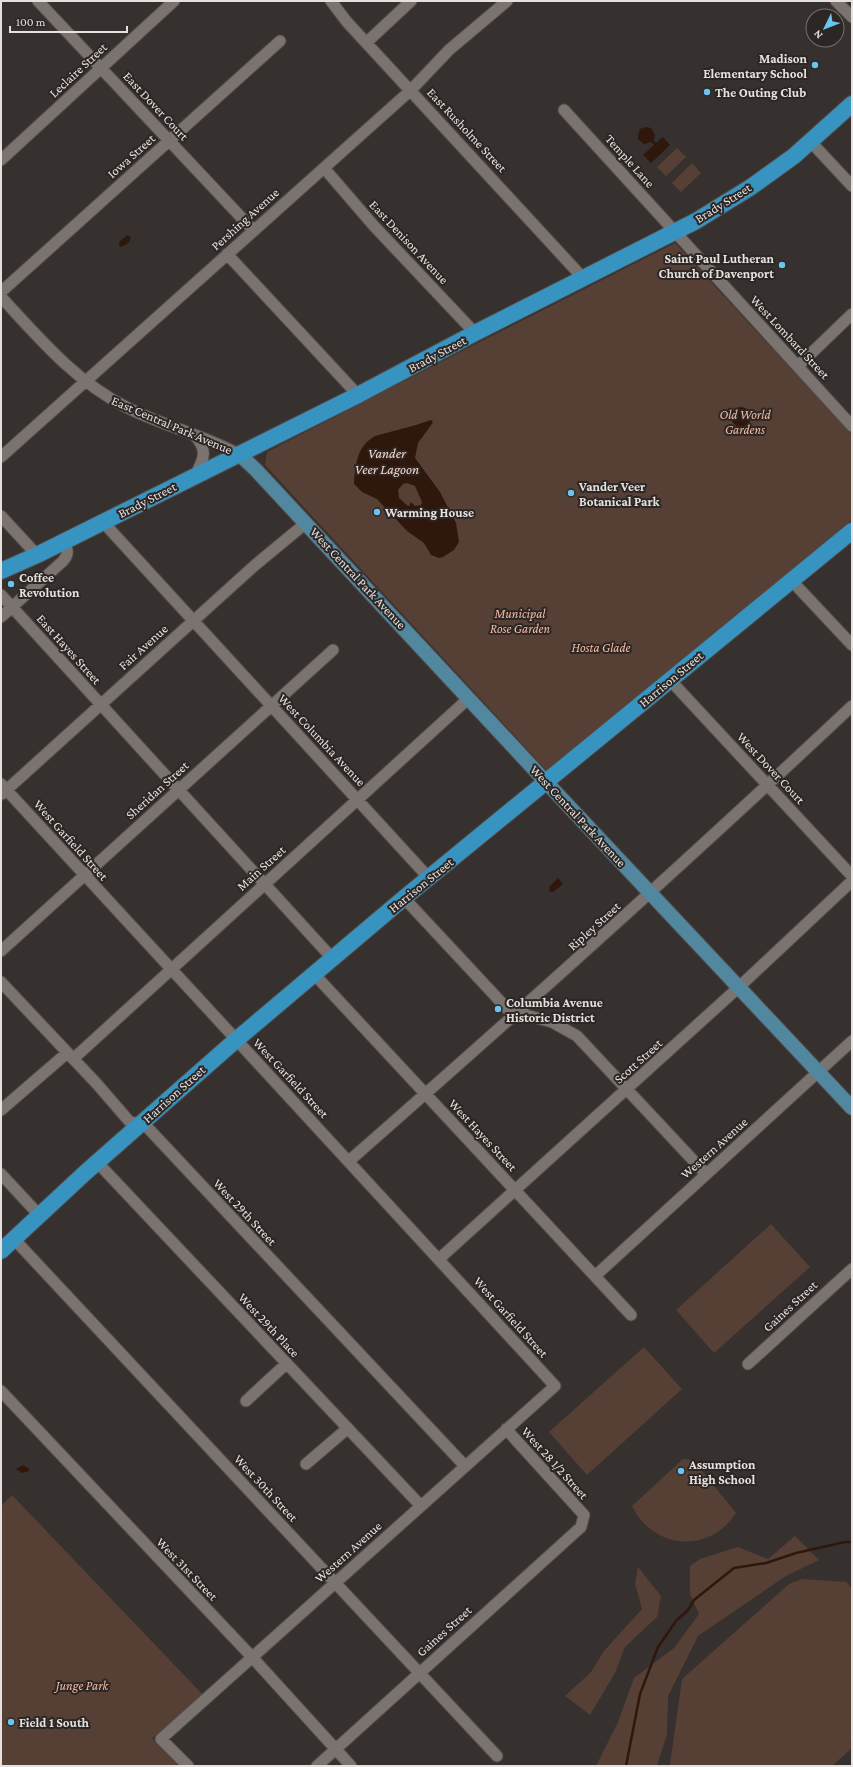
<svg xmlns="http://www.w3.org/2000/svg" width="853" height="1767" font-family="'Crimson Pro',serif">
	<rect width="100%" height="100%" fill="#36302e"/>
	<path fill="#564035" d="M677,148L686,157L666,176L657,167Z
		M692,163L701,173L681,192L672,183Z
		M675,243L852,435V520L548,772L265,465L267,452L466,349Z
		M771,1224L810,1267L714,1353L676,1310Z
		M644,1347L682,1389L587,1475L549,1432Z
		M683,1459L693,1460L736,1513C710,1554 653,1550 632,1506Z
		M12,1495L206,1698L152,1738L180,1766H1V1506Z
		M795,1536L819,1560L786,1576L698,1636L668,1696L667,1734L657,1766H596L618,1722L634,1678L674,1648L699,1614L690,1594V1566L700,1559L738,1547L768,1559Z
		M638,1567L661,1596L657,1617L625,1647L615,1673L590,1715L565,1696L591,1672L604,1651L642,1609L635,1583Z
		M802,1579L846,1582L852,1588V1741L850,1743L852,1748L832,1766H671L670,1765L682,1679L789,1584Z"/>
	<path fill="#2f170c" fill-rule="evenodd" d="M646,127L651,128L655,135L654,140L656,143L663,137L670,145L651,163L643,155L654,145L651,142L644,144L638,139V135L640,129Z
		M128,235L131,238C130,243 124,246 120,247L119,245L120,241Z
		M731 417a10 10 0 1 1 20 0a10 10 0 1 1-20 0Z
		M431,420L433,422L432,424L418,443L415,458L440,492L456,523L459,542L454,550L443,557L439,558L431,555L424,543L407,531L377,499L362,492L354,484C355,465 357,446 375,436L416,425ZM407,483L415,486L422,502L421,505L415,506L411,502L409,506H408L399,498L398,490L403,484Z
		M558,878L563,884L553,892H550L549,887Z
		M23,1465L29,1469V1471L22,1473L16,1469Z"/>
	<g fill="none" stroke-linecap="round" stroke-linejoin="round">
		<path stroke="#2f170c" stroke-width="2.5" d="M626,1766L640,1694L658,1647L676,1621L688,1610L694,1600L734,1568L766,1563L796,1553L845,1542H852"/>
		<defs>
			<path id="minor" d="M38,1L254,231
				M331,1L347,22L583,278
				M836,1L852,17
				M367,42L411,1
				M564,110L852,426
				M810,141L852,186
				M1,160L174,1
				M324,168L374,226L475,333
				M227,254L358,395
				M1,292L280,41
				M1,297C39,338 75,381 126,407C163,426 204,435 240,455
				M798,366L852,314
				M193,434C209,449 204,459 195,476
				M1,457L411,90L449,50L507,1
				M1,516L37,555
				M103,522L429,878
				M791,580L852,645
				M1,595L332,958
				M1,617L63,561C69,554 68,550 64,542
				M670,680L852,876
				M1,784L555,1386L161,1739L188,1766
				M2,794L254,566L306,523
				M404,898L514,1016
				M1,951L333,650
				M314,974L631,1315
				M1,982L97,1084L129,1121L147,1127L465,1466
				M518,1013L552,1022L577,1036L706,1174
				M73,1059L469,698
				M1,1110L67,1053
				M349,1161C519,1012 687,861 852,706
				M97,1162L421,1506
				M1,1174L40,1216
				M14,1239L497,1756
				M439,1259L739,987L852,881
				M595,1276L852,1041
				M748,1364L852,1269
				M1,1391L252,1657L351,1766
				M246,1401L286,1364
				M306,1464L348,1428
				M317,1766L581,1527L584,1515L506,1429"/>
			<path id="major" d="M240,455L256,470L546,782L852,1108"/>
			<path id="highway" d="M1,571L37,555L358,395L475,333L696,221L751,187L794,156L852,104
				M1,1251L86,1172L236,1040L404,898L852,531"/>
		</defs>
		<use href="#minor" stroke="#514c4a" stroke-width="13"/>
		<use href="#major" stroke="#514c4a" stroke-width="16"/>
		<use href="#highway" stroke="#514c4a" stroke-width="18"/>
		<use href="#minor" stroke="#7a7370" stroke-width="11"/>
		<use href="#major" stroke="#5287a0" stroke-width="14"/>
		<use href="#highway" stroke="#3794c0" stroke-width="16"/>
	</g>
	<g fill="#6ac3f1" stroke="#2c2624" stroke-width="1.5">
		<circle cx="815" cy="65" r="4"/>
		<circle cx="707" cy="92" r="4"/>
		<circle cx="782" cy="265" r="4"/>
		<circle cx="571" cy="493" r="4"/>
		<circle cx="377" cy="512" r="4"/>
		<circle cx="11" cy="584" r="4"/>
		<circle cx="498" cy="1009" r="4"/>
		<circle cx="681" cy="1471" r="4"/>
		<circle cx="11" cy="1722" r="4"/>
	</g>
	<g text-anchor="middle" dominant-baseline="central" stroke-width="4" stroke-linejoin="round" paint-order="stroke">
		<g font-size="13" font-weight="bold" fill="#e5e1df" stroke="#2c2624" text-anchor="start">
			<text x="807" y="58" text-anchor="end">Madison<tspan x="807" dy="15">Elementary School</tspan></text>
			<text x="715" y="92">The Outing Club</text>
			<text x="774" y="258" text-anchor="end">Saint Paul Lutheran<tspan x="774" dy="15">Church of Davenport</tspan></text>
			<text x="579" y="486">Vander Veer<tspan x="579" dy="15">Botanical Park</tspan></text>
			<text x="385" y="512">Warming House</text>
			<text x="19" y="577">Coffee<tspan x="19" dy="15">Revolution</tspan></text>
			<text x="506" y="1002">Columbia Avenue<tspan x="506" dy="15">Historic District</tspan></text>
			<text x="689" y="1464">Assumption<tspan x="689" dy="15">High School</tspan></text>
			<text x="19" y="1722">Field 1 South</text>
		</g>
		<g font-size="13" fill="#e5e1df" stroke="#2c2624">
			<text transform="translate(78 70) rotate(-43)">Leclaire Street</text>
			<text transform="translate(156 106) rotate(47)">East Dover Court</text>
			<text transform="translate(467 130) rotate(47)">East Rusholme Street</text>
			<text transform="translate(131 156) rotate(-42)">Iowa Street</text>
			<text transform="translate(630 161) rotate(48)">Temple Lane</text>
			<text transform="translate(723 203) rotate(-32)">Brady Street</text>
			<text transform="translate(245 219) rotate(-42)">Pershing Avenue</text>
			<text transform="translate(409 242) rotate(47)">East Denison Avenue</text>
			<text transform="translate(790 337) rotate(47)">West Lombard Street</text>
			<text transform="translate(437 354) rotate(-28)">Brady Street</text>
			<text transform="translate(172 425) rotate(23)">East Central Park Avenue</text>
			<text transform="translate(147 500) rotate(-27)">Brady Street</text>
			<text transform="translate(358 578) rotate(47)">West Central Park Avenue</text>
			<text transform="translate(143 647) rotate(-42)">Fair Avenue</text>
			<text transform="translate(69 649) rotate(48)">East Hayes Street</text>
			<text transform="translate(671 679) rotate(-40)">Harrison Street</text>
			<text transform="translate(322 740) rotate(47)">West Columbia Avenue</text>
			<text transform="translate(771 768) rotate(47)">West Dover Court</text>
			<text transform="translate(157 790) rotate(-42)">Sheridan Street</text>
			<text transform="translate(578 816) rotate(47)">West Central Park Avenue</text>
			<text transform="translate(71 840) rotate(48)">West Garfield Street</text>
			<text transform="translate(261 868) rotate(-42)">Main Street</text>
			<text transform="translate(421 885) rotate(-39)">Harrison Street</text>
			<text transform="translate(594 926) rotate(-42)">Ripley Street</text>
			<text transform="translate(638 1061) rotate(-42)">Scott Street</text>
			<text transform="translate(291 1078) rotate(47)">West Garfield Street</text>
			<text transform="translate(174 1094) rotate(-42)">Harrison Street</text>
			<text transform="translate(483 1135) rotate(47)">West Hayes Street</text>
			<text transform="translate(714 1148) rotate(-42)">Western Avenue</text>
			<text transform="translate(245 1212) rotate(47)">West 29th Street</text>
			<text transform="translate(790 1306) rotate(-43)">Gaines Street</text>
			<text transform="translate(511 1317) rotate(48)">West Garfield Street</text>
			<text transform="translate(269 1325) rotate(47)">West 29th Place</text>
			<text transform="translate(555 1463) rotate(48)">West 28 1/2 Street</text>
			<text transform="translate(266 1488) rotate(47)">West 30th Street</text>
			<text transform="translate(348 1552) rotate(-42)">Western Avenue</text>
			<text transform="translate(187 1569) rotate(46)">West 31st Street</text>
			<text transform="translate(444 1631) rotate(-42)">Gaines Street</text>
		</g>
		<g font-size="13" font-style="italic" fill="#f2baa0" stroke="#2c2624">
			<text x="745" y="414">Old World<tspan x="745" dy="15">Gardens</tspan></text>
			<text x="520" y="613">Municipal<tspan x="520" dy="15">Rose Garden</tspan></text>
			<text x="601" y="647">Hosta Glade</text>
			<text x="82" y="1685">Junge Park</text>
		</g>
		<g font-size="14" font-style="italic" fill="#f9d6c6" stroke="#2c2624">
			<text x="387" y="453">Vander<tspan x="387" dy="16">Veer Lagoon</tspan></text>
		</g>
	</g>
	<rect width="853" height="1767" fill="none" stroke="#e5e1df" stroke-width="4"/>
	<g transform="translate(825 28) rotate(227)"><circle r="19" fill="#2c2624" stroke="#76716f"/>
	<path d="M0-3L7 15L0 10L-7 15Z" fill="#6ac3f1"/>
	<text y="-6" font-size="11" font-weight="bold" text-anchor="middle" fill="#e5e1df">N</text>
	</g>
	<path d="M10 26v6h117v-6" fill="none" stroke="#e5e1df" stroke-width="2"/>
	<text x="16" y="26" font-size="12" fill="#e5e1df" stroke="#2c2624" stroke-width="3" paint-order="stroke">100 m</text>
</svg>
